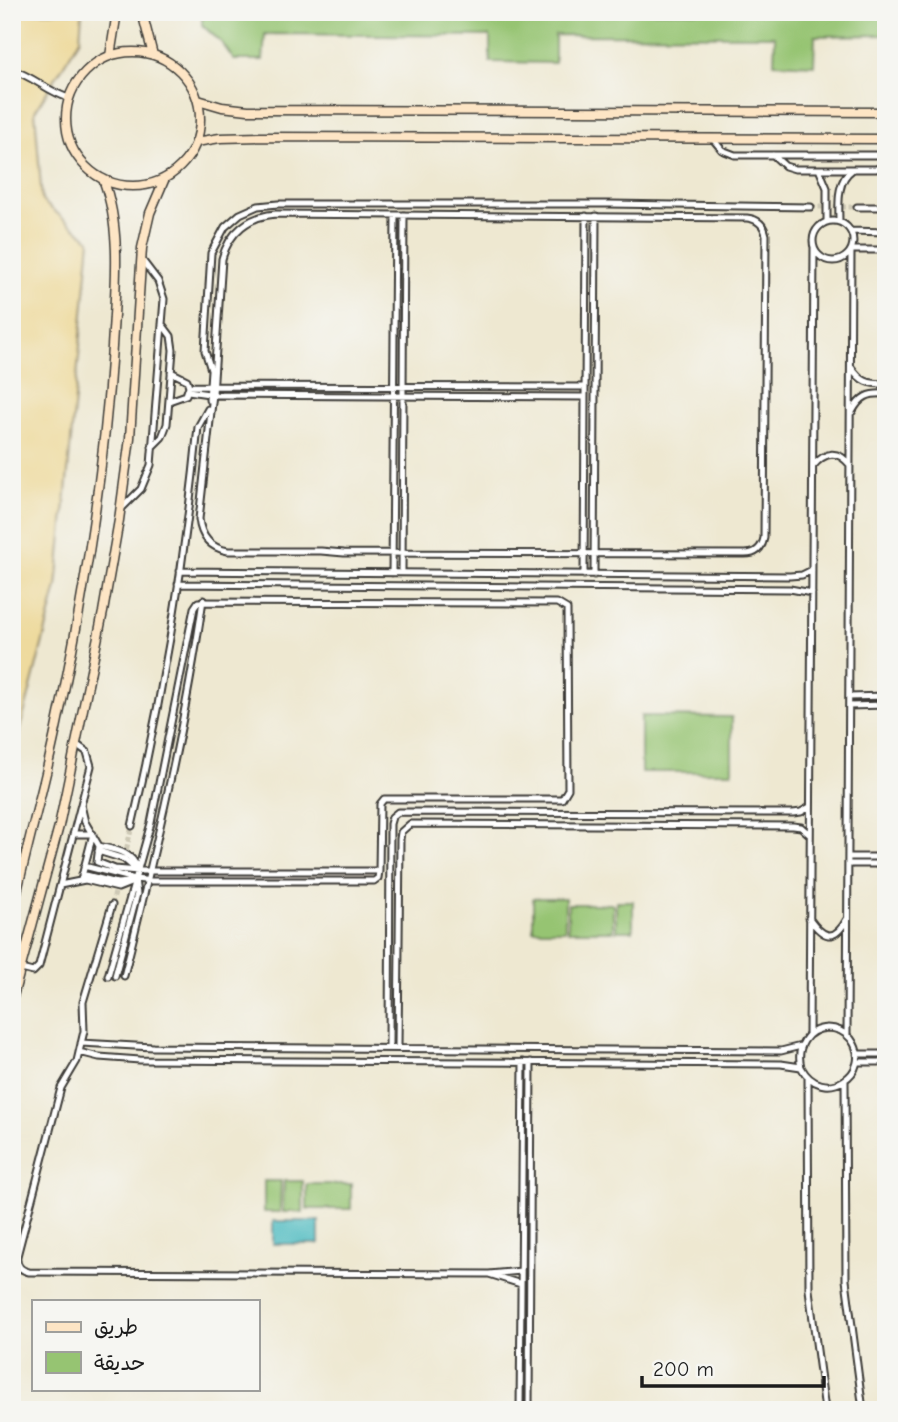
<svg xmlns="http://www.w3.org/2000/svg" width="898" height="1422" font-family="'Comic Neue','Playpen Sans Arabic',sans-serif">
	<rect width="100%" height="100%" fill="#f6f6f2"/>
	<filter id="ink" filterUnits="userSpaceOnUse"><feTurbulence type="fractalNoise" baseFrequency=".0143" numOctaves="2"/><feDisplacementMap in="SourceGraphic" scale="14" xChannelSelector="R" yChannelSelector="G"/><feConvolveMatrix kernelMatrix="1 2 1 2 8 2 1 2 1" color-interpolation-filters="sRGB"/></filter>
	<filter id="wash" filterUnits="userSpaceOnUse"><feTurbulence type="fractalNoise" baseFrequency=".00686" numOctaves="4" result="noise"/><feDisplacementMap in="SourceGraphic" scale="28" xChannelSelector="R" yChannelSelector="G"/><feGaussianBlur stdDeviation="1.57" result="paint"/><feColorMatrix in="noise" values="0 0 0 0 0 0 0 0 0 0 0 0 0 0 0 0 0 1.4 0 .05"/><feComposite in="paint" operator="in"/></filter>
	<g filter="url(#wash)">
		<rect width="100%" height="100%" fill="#eee8d1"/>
		<path fill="#96c472" stroke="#597047" stroke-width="2" d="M202,12H886V35L815,36L814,65L774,63L775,36L555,35V63L490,62V36L265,34L263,60H234L222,43L202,25Z
			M641,716L732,717V772H641Z
			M533,898H565V930H533Z
			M616,901H633V931H616Z
			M568,904H613V931H568Z
			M264,1181H281L280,1212H264Z
			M284,1181H303V1212H283Z
			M307,1184H351V1209H307Z"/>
		<path fill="#eeda9e" stroke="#857b5d" stroke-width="2" d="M12,12H82L80,39L35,111L42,201L90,240L57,587L12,761Z"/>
		<path fill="#4bbac0" stroke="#346b6e" stroke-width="2" d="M273,1221H319V1244H273Z"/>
	</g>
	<g filter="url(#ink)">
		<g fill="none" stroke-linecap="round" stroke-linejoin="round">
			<path stroke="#cec9b6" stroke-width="5" stroke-dasharray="5 2.5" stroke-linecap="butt" d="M811,207H857
				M121,871L132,826
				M112,905L117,884"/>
			<defs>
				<path id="minor" d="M12,70C33,76 48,92 69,98
					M712,138L722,150L735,155H886
					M773,155L785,166L795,169H876L886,165
					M819,169L827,188V222
					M857,207H886
					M276,214L747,218C758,219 764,225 766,235L764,538C762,548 756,554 745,554L344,553L321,551H228C211,548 201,537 199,519L213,394L222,259C229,232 249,216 276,214Z
					M813 241a20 20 0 1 1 40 0a20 20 0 1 1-40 0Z
					M839,222C839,205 836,181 852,170
					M851,231L886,232
					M851,250H886
					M851,367C861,382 868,384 886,384
					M189,386L585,387
					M188,391L216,395L585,397
					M209,400L211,370L205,351L211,253L225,227L240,214L258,206L278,204H610L811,207
					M169,401L186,395L189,386L187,380L171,372
					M852,412C861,396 868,393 886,394
					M152,447L162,437L167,424L173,350L171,336L162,324
					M813,466C826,451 838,450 850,465
					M121,509L141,489L151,465L164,299L158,281L142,260
					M180,571L790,576L802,575L812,570
					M392,573L395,215
					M402,573L404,215
					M584,575L586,216
					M594,575L596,216
					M178,584L790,589L812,593
					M849,697L886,696
					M849,706L886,705
					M81,805L85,822L99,846L97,862L115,869L138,871H379
					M132,826C163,695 185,561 198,427L208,409
					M73,834H93L81,880
					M99,846C114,850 132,851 137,868
					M98,851L124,859L138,871
					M848,857H886
					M848,864H886
					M84,866L135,879L152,881H374L378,878L379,871L380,804L384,799H562L568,789L567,609L557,603L198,602L194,608L151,823L108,976
					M82,874L117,883L129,882
					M60,885L85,880L118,888L133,882
					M112,905L83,1002L84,1031L77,1061L61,1088L17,1256C16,1265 20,1270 29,1272L489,1274L521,1271
					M809,918C823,938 834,943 847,919
					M21,969L33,972L39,966L91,766L87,752L76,744
					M115,976L137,894L135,879
					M124,976C155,852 185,727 203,600
					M809,1035L814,247
					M847,1035L851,251
					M81,1043L153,1047L781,1051L801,1046
					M389,1048L390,824L392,817L398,812L793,813L801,812L810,807
					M398,1048L400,839L401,832L410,824L793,826L801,827L809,834
					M79,1052L99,1057L140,1060L781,1064L801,1067C822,1107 876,1073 851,1039C845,1032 836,1028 827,1028C806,1029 796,1048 801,1067
					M857,1054H886
					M857,1062H886
					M808,1078L809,1290L825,1410
					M845,1080L846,1280L863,1410
					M489,1274L521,1284
					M520,1410L523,1062
					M529,1410L531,1062"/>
				<path id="secondary" d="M142,12L153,55
					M66 119a67 67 0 1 1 134 0a67 67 0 1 1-134 0Z
					M110,56L117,12
					M198,100L222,107L248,110L886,112
					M196,142L220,138L261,137L886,139
					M12,914C25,852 43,791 56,729C83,603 104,475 112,347C115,292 123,231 103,179
					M12,1000L59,826L103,612L119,520L130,438L142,248L150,213L165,178"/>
			</defs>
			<use href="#minor" stroke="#3c3b37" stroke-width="9"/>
			<use href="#secondary" stroke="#3c3b37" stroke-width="11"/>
			<use href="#minor" stroke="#fff" stroke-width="5"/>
			<use href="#secondary" stroke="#fde5c5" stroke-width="8"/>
		</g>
	</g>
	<rect width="898" height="1422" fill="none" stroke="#f6f6f2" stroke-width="42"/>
	<rect x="32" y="1300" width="228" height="91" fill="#f6f6f2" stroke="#9f9f9c" stroke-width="2"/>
	<rect x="46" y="1322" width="35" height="10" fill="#fde5c5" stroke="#9f9f9c" stroke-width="2"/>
	<text x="94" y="1334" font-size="21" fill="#1c1c1c">طريق</text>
	<rect x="46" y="1352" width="35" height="21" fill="#96c472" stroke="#9f9f9c" stroke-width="2"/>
	<text x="94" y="1370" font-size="21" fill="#1c1c1c">حديقة</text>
	<path d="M642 1376v10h182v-10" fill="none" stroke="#1c1c1c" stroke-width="3.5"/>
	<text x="653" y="1376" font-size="21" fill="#1c1c1c" stroke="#f6f6f2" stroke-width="5" paint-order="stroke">200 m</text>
</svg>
